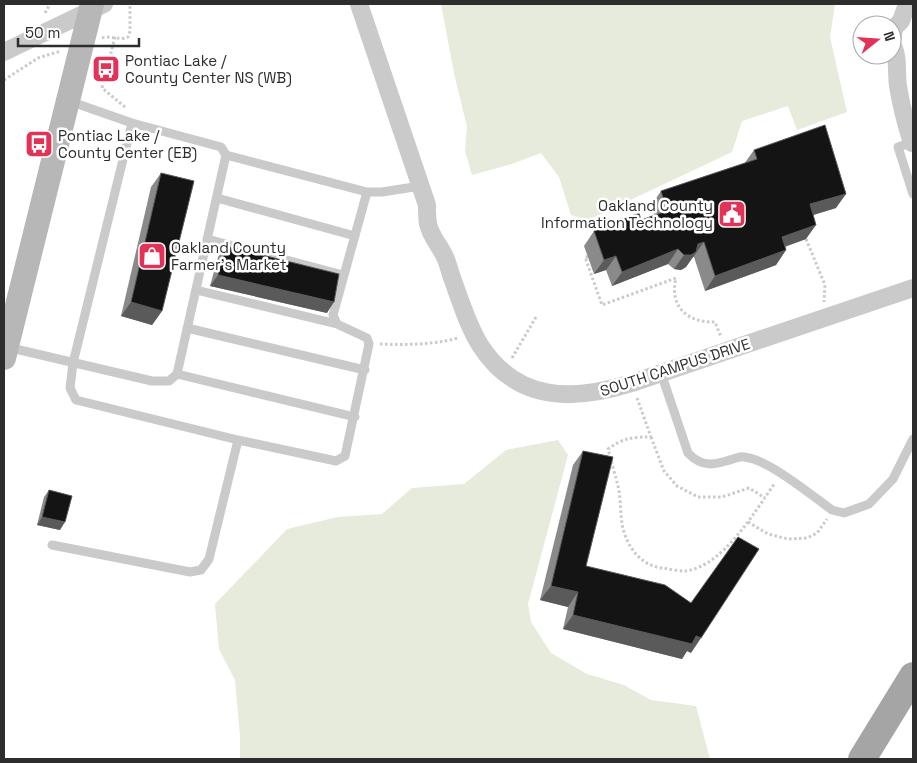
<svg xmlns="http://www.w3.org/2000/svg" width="917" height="763" font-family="'Space Grotesk',sans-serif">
	<rect width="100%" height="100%" fill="#fff"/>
	<path fill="#e6ebdb" d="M441,4H835L830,37L847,112L797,130L788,106L742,121L732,152L588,220L571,215L559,177L541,153L512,164L472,175L465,151L467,127L454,73Z
		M558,440L568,455L528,604L531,622L551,653L587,674L624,685L651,700L696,706L710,759H240V736L235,680L219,649L215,604L287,529L338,517L382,514L412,488L464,484L506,450Z"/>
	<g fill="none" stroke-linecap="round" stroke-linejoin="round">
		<path stroke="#cacaca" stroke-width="3" stroke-dasharray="2.5 2.5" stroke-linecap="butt" d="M45,13L50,4
			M115,37L102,88L125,107
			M102,38C111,35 120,41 128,37L130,31V4
			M4,80L38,58L61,51
			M806,239L825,285L824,302
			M588,257H585L602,305L676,278C669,306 687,323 715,322L721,337
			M380,344C406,345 432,345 458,338
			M512,358L536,317
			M637,398L651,437C632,437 623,438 608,449C611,461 615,474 618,486C622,502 619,519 625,535C631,552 644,566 662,568C669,569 678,571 685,571C723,567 755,511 775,483
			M651,437L664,471L677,486L698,497H722L749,488L765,498
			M748,522L768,534L788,539L807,538L817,533L827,519"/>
		<path stroke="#cacaca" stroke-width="9" d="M69,101L132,123L221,147L226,155L367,192H382L420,186
			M132,123L73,363L70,388L76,400L238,440L336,461L345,456L369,344L367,338L337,324L333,315L367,192
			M913,142L898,147L913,194
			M217,198L355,236
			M207,239L343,275
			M196,290L337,324
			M187,328L365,370
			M7,347L152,381H169L177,374L226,155
			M661,373L688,453C702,468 715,465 733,459C737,458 741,456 744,457C768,459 811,495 832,510L844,513L869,504L893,479L913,439
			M177,374L355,417
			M52,545L190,572L201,570L209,559L238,440"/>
		<path stroke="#cacaca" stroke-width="18" d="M359,4L427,205C427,211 427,218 428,224C431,237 440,246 445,257C448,263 449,269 451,275C460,299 467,324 480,345C517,403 574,401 632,383L913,288
			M892,44C899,56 896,72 898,86C901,105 906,124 912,143
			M892,44L894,28L901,21L907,4
			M4,52L104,4"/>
		<path stroke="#b7b7b7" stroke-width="24" d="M4,358L92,4"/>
		<path stroke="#a5a5a5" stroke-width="28" d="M862,759L913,676"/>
	</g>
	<path fill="#8a8a8a" d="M754,150L836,208L813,215L806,239L785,247L786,250L776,265L705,291L694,257H692L686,267L681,270L674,269L668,264L612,286L606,270L594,274L584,246L594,231L641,220L654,215L651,206L661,191L744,164Z
		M161,173L162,311L152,325L121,316L151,187Z
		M226,246L327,313L210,286L218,257Z
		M583,451L586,566L691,653L687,651L682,659L563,629L568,607L540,600L573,465Z
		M49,490L60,530L37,525L44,497Z"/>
	<path fill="#5a5a5a" d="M846,194L836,208L800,219L810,204Z
		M816,225L806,239L772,251L782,237Z
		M704,242L686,267L681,270L674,269L684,255L698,244Z
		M678,249L668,264L612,286L622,272Z
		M786,250L776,265L705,291L715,276Z
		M616,256L606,270L594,274L604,260Z
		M218,275L334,302L327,313L210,286Z
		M131,302L162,311L152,325L121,316Z
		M42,517L65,522L60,530L37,525Z
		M551,586L578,592L568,607L540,600Z
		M573,615L696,636L701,638L691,653L687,651L682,659L563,629Z"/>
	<path fill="#141414" stroke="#5a5a5a" d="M825,125L846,194L810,204L816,225L782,237L786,250L715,276L704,242L698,244L696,252L691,255H684L678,249L622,272L616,256L604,260L594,231L639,213L641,220L667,211L661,191L757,159L754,150Z
		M161,173L194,181L162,311L131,302Z
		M226,246L339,274L334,302L218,275Z
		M583,451L613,457L586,566L665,585L691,603L738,537L759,549L701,638L696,636L692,644L573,615L578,592L551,586Z
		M49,490L72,496L65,522L42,517Z"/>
	<defs>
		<symbol id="bus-square" viewBox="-11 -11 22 22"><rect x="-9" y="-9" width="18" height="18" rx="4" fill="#e23258" stroke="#fff"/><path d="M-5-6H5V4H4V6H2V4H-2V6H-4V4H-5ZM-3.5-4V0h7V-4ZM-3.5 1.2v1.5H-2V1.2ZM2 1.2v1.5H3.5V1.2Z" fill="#fff"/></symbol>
		<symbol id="civic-square" viewBox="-11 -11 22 22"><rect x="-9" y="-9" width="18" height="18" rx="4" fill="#e23258" stroke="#fff"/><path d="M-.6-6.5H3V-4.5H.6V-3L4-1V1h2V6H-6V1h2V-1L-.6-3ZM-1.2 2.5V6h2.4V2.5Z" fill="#fff"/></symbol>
		<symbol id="shop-square" viewBox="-11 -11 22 22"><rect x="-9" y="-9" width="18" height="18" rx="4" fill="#e23258" stroke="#fff"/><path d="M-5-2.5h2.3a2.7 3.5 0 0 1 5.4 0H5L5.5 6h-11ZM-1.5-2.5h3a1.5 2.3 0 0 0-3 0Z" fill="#fff"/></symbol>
	</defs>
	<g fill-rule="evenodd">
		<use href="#bus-square" x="90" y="53" width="32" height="32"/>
		<use href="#bus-square" x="23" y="128" width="32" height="32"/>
		<use href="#civic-square" x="716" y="198" width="32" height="32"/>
		<use href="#shop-square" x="136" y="240" width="32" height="32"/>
	</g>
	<g text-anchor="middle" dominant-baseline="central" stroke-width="5" stroke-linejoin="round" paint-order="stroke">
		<g font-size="15" fill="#2d2d2d" stroke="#fff" text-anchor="start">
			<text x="125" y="60">Pontiac Lake /<tspan x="125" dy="17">County Center NS (WB)</tspan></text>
			<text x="58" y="135">Pontiac Lake /<tspan x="58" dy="17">County Center (EB)</tspan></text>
			<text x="713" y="205" text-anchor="end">Oakland County<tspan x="713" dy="17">Information Technology</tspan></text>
			<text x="171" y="247">Oakland County<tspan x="171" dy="17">Farmer's Market</tspan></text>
		</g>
		<g font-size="15" fill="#2d2d2d" stroke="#fff">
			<text transform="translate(675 367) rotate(-18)">SOUTH CAMPUS DRIVE</text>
		</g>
	</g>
	<rect width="917" height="763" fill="none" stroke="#2d2d2d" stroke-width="10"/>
	<g transform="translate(877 40) rotate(73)"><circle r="24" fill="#ffffff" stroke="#ababab"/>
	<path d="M0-4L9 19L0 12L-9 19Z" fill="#e23258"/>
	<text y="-8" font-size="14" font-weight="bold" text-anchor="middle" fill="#2d2d2d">N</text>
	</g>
	<path d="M18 38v8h121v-8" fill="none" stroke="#2d2d2d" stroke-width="2.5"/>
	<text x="25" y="38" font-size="15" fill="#2d2d2d" stroke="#ffffff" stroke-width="4" paint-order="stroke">50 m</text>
</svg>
